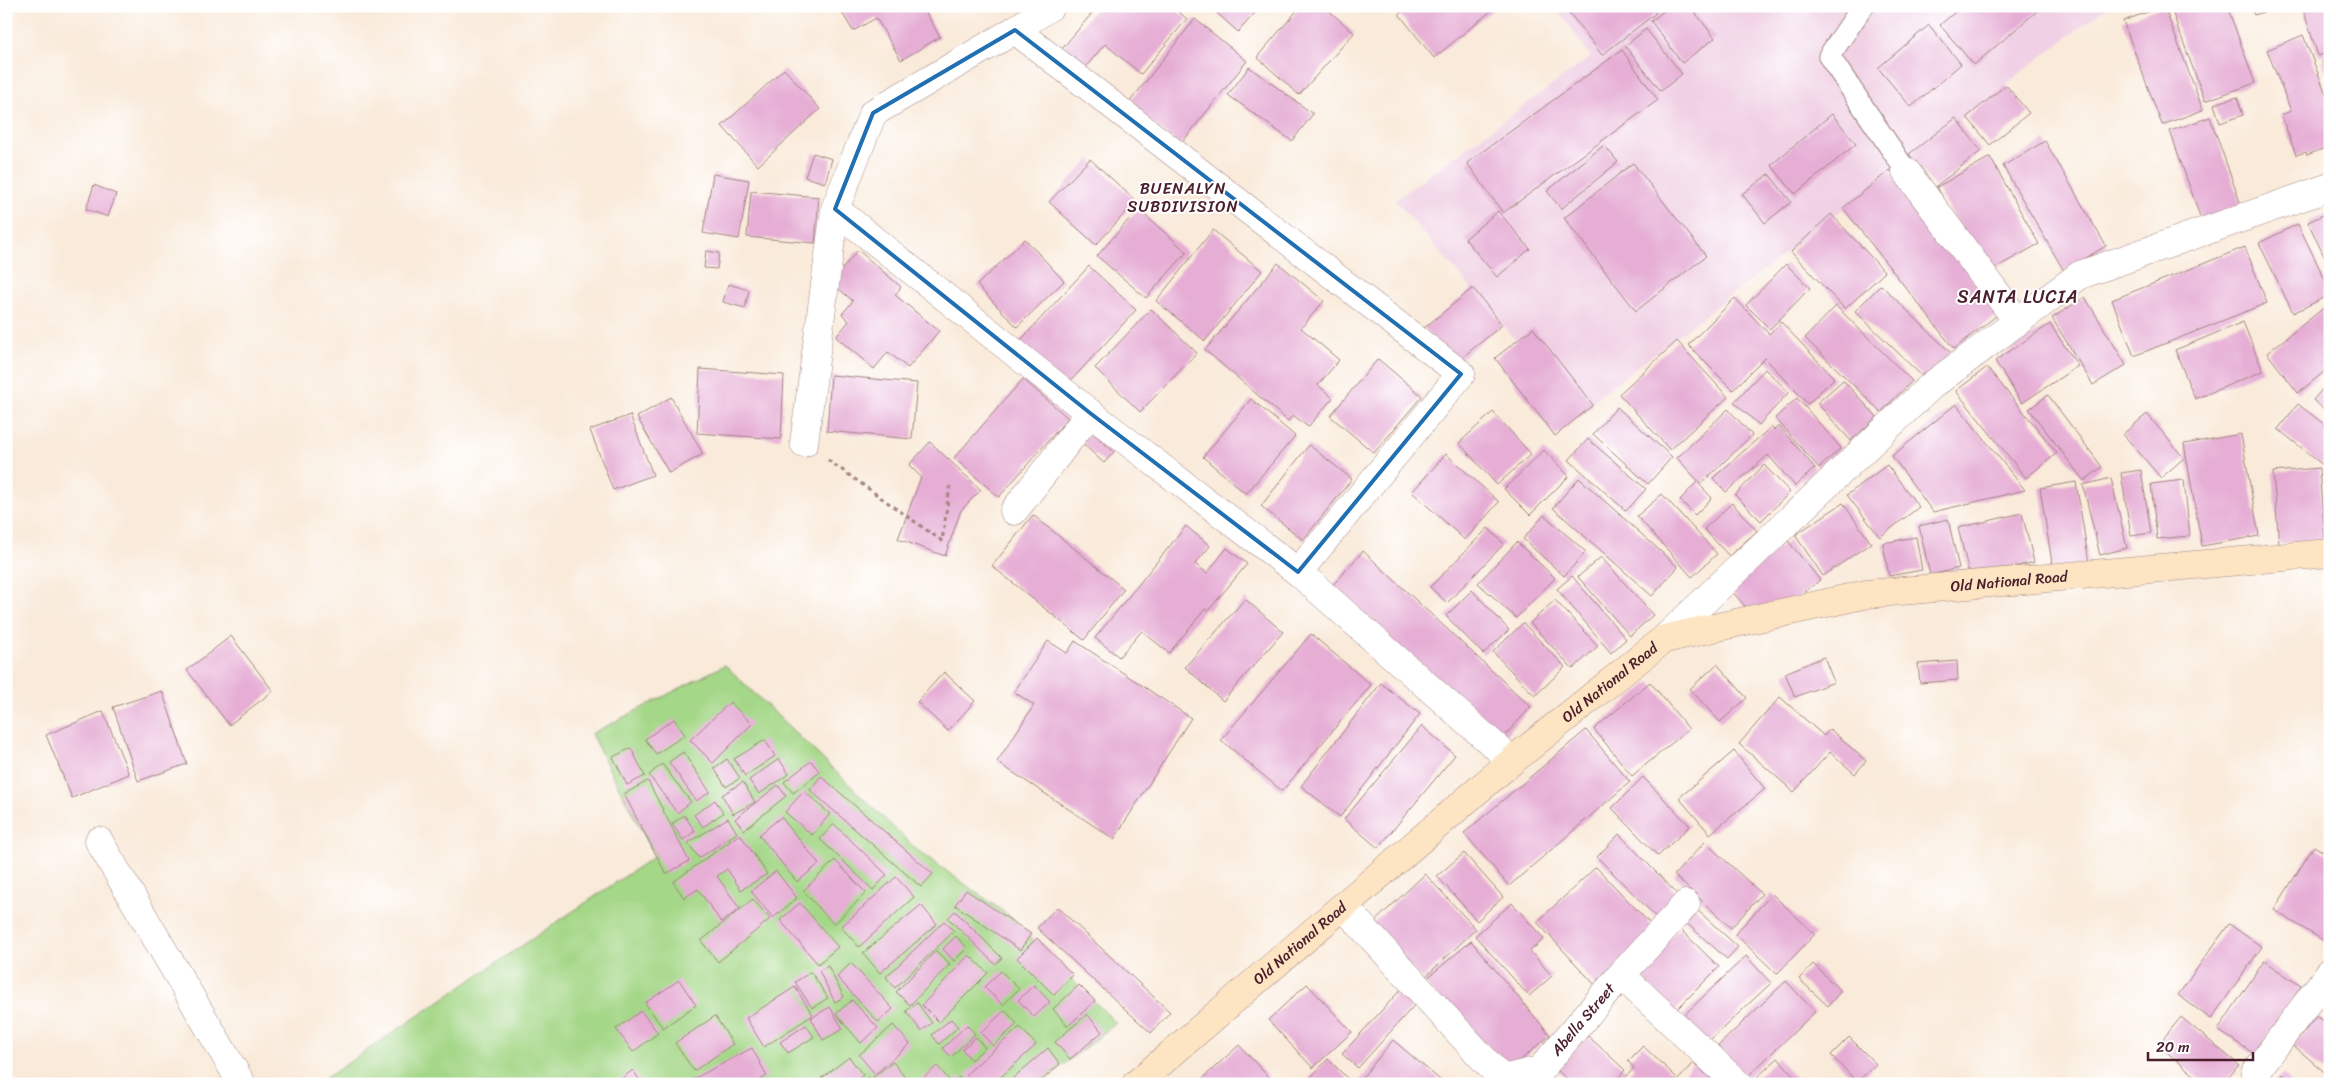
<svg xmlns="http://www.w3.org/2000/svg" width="2336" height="1090" font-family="Sriracha,sans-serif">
	<rect width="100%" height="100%" fill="#fff"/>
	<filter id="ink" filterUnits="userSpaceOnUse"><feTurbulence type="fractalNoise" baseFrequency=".02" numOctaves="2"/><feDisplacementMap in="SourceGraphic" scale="10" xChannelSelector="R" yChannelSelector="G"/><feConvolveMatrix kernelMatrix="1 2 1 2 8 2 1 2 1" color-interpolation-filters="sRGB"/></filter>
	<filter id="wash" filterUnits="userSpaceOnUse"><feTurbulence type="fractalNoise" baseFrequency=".0096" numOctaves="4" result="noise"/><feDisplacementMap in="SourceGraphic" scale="20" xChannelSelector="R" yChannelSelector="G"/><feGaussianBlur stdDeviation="1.12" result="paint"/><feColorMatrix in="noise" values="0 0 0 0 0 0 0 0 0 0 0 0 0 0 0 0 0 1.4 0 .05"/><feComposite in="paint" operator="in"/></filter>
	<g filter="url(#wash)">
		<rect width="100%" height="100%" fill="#f9ead9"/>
		<path fill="#f0d0e4" d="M1555,6H2108L1578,412L1395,200L1591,57Z"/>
		<path fill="#a4d787" stroke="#777b59" d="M725,665L917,850L1008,915L1116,1023L1039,1084H317L655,856L591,734Z"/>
		<g id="blocks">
			<path fill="#e6aed5" d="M838,6H922L940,37L901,60L876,18L853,31Z
				M1098,6H1103L1108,11L1112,6H1172L1187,19L1141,74L1105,44L1083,70L1061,50Z
				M1209,6H1261L1238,32Z
				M1301,6H1324L1354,33L1299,95L1257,57Z
				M1408,6H1497L1434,58L1399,14Z
				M1564,6H1651L1656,13L1602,55Z
				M1670,6H1690L1715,38L1682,63L1651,21Z
				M1962,6H2043L1974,65L1940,25Z
				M2164,6L2203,110L2162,125L2123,21Z
				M2170,6H2227L2255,83L2205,101Z
				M2251,6H2279V7L2254,15Z
				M2302,6H2330V52L2318,56Z
				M1195,19L1247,61L1180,145L1128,104Z
				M1929,25L1961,64L1911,107L1878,68Z
				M1646,29L1682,74L1661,91L1625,46Z
				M2303,35L2330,104V146L2307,155L2306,152L2296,155L2281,115L2291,111L2267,50Z
				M1622,50L1658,100L1503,213L1467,163Z
				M2330,58V81L2322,61Z
				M1249,67L1313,114L1292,141L1228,95Z
				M784,69L820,109L758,166L722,126Z
				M2006,85L2029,113L1990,145L1967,117Z
				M2237,97L2243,115L2220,123L2214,104Z
				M1832,114L1856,144L1795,194L1771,165Z
				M2210,117L2241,205L2201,219L2170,131Z
				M1956,118L1981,151L1935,187L1909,154Z
				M2045,141L2106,246L2064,271L2003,166Z
				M1604,145L1618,162L1561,209L1547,191Z
				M813,153L832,159L825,183L805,177Z
				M1990,157L2039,244L1986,273L1937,187Z
				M1090,159L1136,201L1096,245L1049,202Z
				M1633,163L1706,256L1636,311L1564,218Z
				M1890,170L2001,312L1954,349L1843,208Z
				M713,174L749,180L739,239L703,233Z
				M1769,174L1791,202L1765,223L1742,194Z
				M94,185L116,194L108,217L86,209Z
				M751,191L819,197L815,243L747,237Z
				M1138,209L1187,252L1146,298L1097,256Z
				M1498,211L1530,249L1497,277L1465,239Z
				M2330,212V269L2308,222Z
				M1831,214L1885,272L1845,309L1791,252Z
				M2298,224L2330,290V295L2293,313L2259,243Z
				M1213,230L1262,271L1205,341L1156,301Z
				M1025,239L1064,281L1017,327L977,285Z
				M2245,247L2267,303L2134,356L2112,300Z
				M858,250L901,287L895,295L939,331L908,368L888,352L874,369L836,337L849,321L842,314L853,301L831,282Z
				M706,251L719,253L717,269L704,268Z
				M1278,263L1324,301L1301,328L1339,360L1318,385L1333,398L1308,427L1293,415L1288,421L1205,350Z
				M1786,264L1810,288L1770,329L1746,305Z
				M1089,266L1136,310L1065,387L1018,343Z
				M728,284L749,290L745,308L723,302Z
				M1881,285L1951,353L1925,379L1855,311Z
				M1473,288L1502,325L1453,365L1424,328Z
				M2085,297L2126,365L2093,385L2052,318Z
				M1735,298L1769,334L1781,322L1834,378L1808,404L1765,358L1733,390L1688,345Z
				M2330,303V367L2298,393L2267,353Z
				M1836,306L1912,381L1881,412L1805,338Z
				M1151,309L1197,353L1140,412L1095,368Z
				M2243,322L2263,371L2195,399L2175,350Z
				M2050,324L2078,366L2022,403L1995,361Z
				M1533,328L1593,405L1555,436L1495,358Z
				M1677,341L1728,397L1670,450L1619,394Z
				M1378,359L1422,396L1374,453L1330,416Z
				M1987,367L2057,453L2026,478L1956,391Z
				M700,369L784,375L781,439L697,433Z
				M1765,369L1789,392L1759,425L1734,402Z
				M831,375L917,383L912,439L827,431Z
				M1023,379L1068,418L999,497L954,458Z
				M1843,380L1877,417L1851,441L1817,403Z
				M2330,380V414L2313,400Z
				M2048,395L2102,467L2084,481L2029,409Z
				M671,397L703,454L669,473L637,417Z
				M1797,398L1841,448L1819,468L1775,418Z
				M1251,399L1295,436L1246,494L1203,457Z
				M1956,404L2025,490L1933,512L1892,456Z
				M2298,404L2330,429V471L2278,429Z
				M1617,407L1672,457L1648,484L1593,434Z
				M1728,409L1752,435L1701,484L1677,458Z
				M1493,412L1531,454L1497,485L1459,443Z
				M2147,414L2184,458L2161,478L2123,434Z
				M630,415L653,475L613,490L590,430Z
				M1779,426L1815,468L1795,486L1768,455L1726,492L1713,478L1771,427L1774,430Z
				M1092,432L1114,452L1104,463L1082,443Z
				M2241,434L2259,536L2202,546L2184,444Z
				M1588,439L1646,489L1626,511L1569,460Z
				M930,442L981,490L961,510L945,556L898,539L921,477L909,465Z
				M1309,445L1352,479L1303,540L1261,506Z
				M1544,450L1569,476L1530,515L1504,489Z
				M1446,454L1499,502L1465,540L1412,492Z
				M1764,465L1790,492L1761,521L1735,495Z
				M1887,465L1919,507L1880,537L1847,495Z
				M2319,468L2325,540L2279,544L2273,472Z
				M2141,470L2151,533L2131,536L2121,473Z
				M1579,478L1678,567L1652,596L1553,508Z
				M2111,478L2127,548L2100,555L2083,485Z
				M2184,480L2190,536L2157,539L2151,484Z
				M1697,482L1712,498L1695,515L1680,500Z
				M2076,482L2089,563L2053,569L2040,488Z
				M1662,494L1717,554L1692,577L1637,516Z
				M1732,503L1757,531L1729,556L1704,529Z
				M1843,503L1871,543L1823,576L1795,535Z
				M2022,513L2034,562L1970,577L1958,528Z
				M1033,515L1124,589L1084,640L992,566Z
				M1544,515L1586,552L1564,576L1523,539Z
				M1948,519L1959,568L1930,575L1919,526Z
				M1186,526L1210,546L1195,564L1207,573L1227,548L1247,564L1208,611L1205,609L1169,653L1142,631L1119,657L1095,638Z
				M1488,528L1504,544L1447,603L1430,587Z
				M1916,537L1922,570L1889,576L1883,543Z
				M1788,541L1820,580L1790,604L1751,613L1730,589Z
				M1517,542L1555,578L1516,618L1478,583Z
				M1363,551L1531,707L1499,742L1331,587Z
				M1601,557L1653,615L1630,636L1578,577Z
				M1572,576L1626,639L1611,653L1557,589Z
				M1472,590L1509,630L1483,654L1446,616Z
				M1245,599L1283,632L1223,701L1185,667Z
				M1555,600L1598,646L1573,669L1530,623Z
				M1523,623L1565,667L1535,696L1493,652Z
				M1311,634L1371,685L1282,791L1221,740Z
				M231,636L273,691L229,725L187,670Z
				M1048,641L1067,653L1075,641L1191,718L1114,839L997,762L1034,705L1014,692Z
				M1824,657L1834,682L1795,697L1785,673Z
				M1957,661L1958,680L1920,683L1918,664Z
				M1717,664L1747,698L1720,722L1690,689Z
				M944,672L975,701L948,731L917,702Z
				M1650,682L1689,729L1632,776L1594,729Z
				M1381,683L1420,714L1340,817L1301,786Z
				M162,691L187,764L138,781L113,707Z
				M1780,697L1824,736L1830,729L1866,761L1855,774L1830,752L1794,792L1739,744Z
				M730,702L752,724L713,763L690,740Z
				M103,711L129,774L72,798L46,735Z
				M674,719L685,735L656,754L645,739Z
				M1422,726L1455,755L1378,848L1344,819Z
				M1586,730L1630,782L1509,886L1464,833Z
				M765,740L775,756L745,776L734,759Z
				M631,748L645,776L627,785L613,757Z
				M1734,751L1765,789L1710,834L1679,798Z
				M683,752L710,792L696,801L669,762Z
				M727,759L740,778L726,787L714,768Z
				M779,759L789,774L759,794L749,780Z
				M811,761L820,772L793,793L784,782Z
				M662,764L691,802L677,813L649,775Z
				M821,776L933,874L921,887L810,790Z
				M1643,777L1690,826L1658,856L1612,808Z
				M648,781L689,861L666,874L624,794Z
				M743,782L755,802L733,814L722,795Z
				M778,785L786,796L744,830L735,819Z
				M804,791L830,814L812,835L785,812Z
				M715,800L723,813L703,827L694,815Z
				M684,815L695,831L683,840L672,824Z
				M781,817L819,864L797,882L759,835Z
				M728,818L737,833L699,858L688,843Z
				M834,824L887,875L873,890L820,839Z
				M740,834L767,874L741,890L727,869L717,876L740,909L721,922L698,889L684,898L673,882Z
				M1619,834L1681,898L1659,920L1597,857Z
				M1705,842L1762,894L1731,928L1674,875Z
				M2314,846L2330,856V932L2324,941L2274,910Z
				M1464,853L1503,897L1477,921L1437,876Z
				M835,860L866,893L834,924L803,891Z
				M1596,867L1657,931L1597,987L1537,922Z
				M776,871L797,898L773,918L751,891Z
				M1425,874L1476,929L1422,980L1371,925Z
				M896,877L914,897L859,947L841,927Z
				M966,890L1031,934L1020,950L955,905Z
				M1772,894L1815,934L1777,974L1735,934Z
				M753,899L770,919L718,962L701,941Z
				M800,903L838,947L818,964L780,920Z
				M1512,903L1544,939L1530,951L1552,976L1529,996L1475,936Z
				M921,905L937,924L880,973L863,953Z
				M1693,906L1738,947L1727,959L1681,918Z
				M1057,907L1170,1012L1151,1033L1037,928Z
				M955,911L1002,958L995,964L948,918Z
				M944,921L954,931L895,988L886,977Z
				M2229,924L2262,947L2211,1019L2178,995Z
				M1679,928L1719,967L1675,1011L1636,972Z
				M956,936L967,948L954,961L943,949Z
				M1037,938L1073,975L1054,995L1017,958Z
				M1471,941L1550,1035L1503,1075L1424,981Z
				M936,951L950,964L910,1005L896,992Z
				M969,955L988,973L939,1022L922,1005Z
				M1746,956L1771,983L1707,1043L1682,1017Z
				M2264,961L2301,986L2256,1055L2218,1030Z
				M851,963L893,1009L878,1022L837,977Z
				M1813,964L1841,991L1828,1006L1799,979Z
				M828,966L844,997L835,1002L819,971Z
				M1001,971L1019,989L1003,1005L984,987Z
				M811,972L828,998L812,1008L795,982Z
				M679,980L696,1005L663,1028L645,1003Z
				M1786,981L1815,1012L1747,1077L1718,1046Z
				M1307,984L1352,1032L1313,1068L1268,1020Z
				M1034,985L1050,1002L1034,1017L1018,1000Z
				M1079,985L1095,1001L1068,1026L1053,1009Z
				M1404,986L1419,1000L1358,1068L1342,1054Z
				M795,987L813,1015L764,1047L746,1018Z
				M852,1000L878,1028L861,1043L836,1014Z
				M917,1002L932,1023L921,1031L906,1011Z
				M830,1007L843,1029L823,1040L811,1018Z
				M1005,1010L1017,1024L993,1046L981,1033Z
				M641,1011L658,1033L633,1052L616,1029Z
				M1087,1014L1102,1032L1070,1059L1055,1042Z
				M715,1016L733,1044L694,1071L675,1043Z
				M2317,1016L2330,1026V1077L2293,1045Z
				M2181,1017L2239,1065L2223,1084H2205L2158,1045Z
				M951,1019L958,1027L939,1044L932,1035Z
				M806,1025L814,1037L788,1053L780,1042Z
				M893,1025L910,1044L875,1074L859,1055Z
				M967,1025L975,1034L951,1057L943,1048Z
				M1020,1027L1036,1045L993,1084H975L966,1074Z
				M1588,1036L1625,1070L1613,1084H1572L1557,1070Z
				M976,1037L985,1048L971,1060L962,1049Z
				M1849,1037L1876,1064L1857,1082L1831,1055Z
				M1393,1040L1445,1084H1357Z
				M1239,1045L1275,1084H1208L1203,1078Z
				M1643,1046L1676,1077L1670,1084H1619L1634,1068L1628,1061Z
				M752,1048L767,1076L754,1084H684Z
				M1048,1048L1060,1064L1038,1084H1018L1013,1078Z
				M849,1057L863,1075L852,1084H814Z
				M1778,1058L1801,1084H1759L1755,1079Z
				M1328,1059L1351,1082L1306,1084L1305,1083Z
				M893,1062L910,1084H878L873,1077Z
				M1694,1063L1716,1084H1674Z
				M937,1066L951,1082L916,1084Z
				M633,1070L642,1084H614Z
				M2283,1074L2292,1084H2273Z
				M868,1077L873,1084H860Z
				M959,1077L966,1084H953Z
				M1004,1077L1011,1084H996Z"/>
		</g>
	</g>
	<g filter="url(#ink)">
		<use href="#blocks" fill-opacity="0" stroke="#a28482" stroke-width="1"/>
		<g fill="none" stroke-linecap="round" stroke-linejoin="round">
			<defs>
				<path id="service" d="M1863,6L1829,56L1906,171"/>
				<g id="minor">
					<path d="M1015,30L1461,374L1298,572"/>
					<path d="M1906,171L2018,322"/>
					<path d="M835,209L1090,413L1298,572L1512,761"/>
					<path d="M804,443L835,209L873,113L1015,30L1051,6"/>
					<path d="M1014,511L1090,413"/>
					<path d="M99,841L242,1084"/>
					<path id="s1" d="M1344,907L1502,1079L1540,1070L1621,975L1738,1084"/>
					<path d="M1621,975L1686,904"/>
					<path d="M2255,1073L2330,972"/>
				</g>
				<path id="tertiary" d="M1664,639L1931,386L2080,275L2330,187"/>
				<g id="secondary">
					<path id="s2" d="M1136,1084L1512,761L1664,639L1867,594L2330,553"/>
				</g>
			</defs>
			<use href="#service" stroke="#a28482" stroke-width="23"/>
			<use href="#minor" stroke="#a28482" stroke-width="29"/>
			<use href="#tertiary" stroke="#a28482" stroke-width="29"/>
			<use href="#secondary" stroke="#a28482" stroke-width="29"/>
			<path stroke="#a28482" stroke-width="3" stroke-dasharray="4 4" stroke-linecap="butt" d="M828,460L942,541L950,486"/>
			<use href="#service" stroke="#fff" stroke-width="21"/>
			<use href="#minor" stroke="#fff" stroke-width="28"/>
			<use href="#tertiary" stroke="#fff" stroke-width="28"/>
			<use href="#secondary" stroke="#fde5c4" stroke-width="28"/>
		</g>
	</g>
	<path fill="none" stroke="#1f6fb2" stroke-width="4" stroke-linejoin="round" d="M1015,30L1461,374L1298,572L1090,413L835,209L873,113Z"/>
	<g text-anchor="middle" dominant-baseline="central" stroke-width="4" stroke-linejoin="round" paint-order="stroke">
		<g font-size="15" fill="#4a1f2b" stroke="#fff">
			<text stroke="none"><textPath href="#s2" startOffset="1041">Old National Road</textPath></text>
			<text stroke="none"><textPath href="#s2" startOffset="621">Old National Road</textPath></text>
			<text stroke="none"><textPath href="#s2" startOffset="216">Old National Road</textPath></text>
			<text stroke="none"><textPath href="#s1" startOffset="339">Abella Street</textPath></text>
		</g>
		<g font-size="16" letter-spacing="1" fill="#4a1f2b" stroke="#fff">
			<text x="1183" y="188">BUENALYN<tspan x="1183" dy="18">SUBDIVISION</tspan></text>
		</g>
		<g font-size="18" letter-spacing="1" fill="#4a1f2b" stroke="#fff">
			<text x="2018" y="297">SANTA LUCIA</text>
		</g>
	</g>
	<rect width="2336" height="1090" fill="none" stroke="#fff" stroke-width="25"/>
	<path d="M2148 1052v8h105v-8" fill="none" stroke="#4a1f2b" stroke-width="2.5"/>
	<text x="2156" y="1052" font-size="15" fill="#4a1f2b" stroke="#ffffff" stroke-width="4" paint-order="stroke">20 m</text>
</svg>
